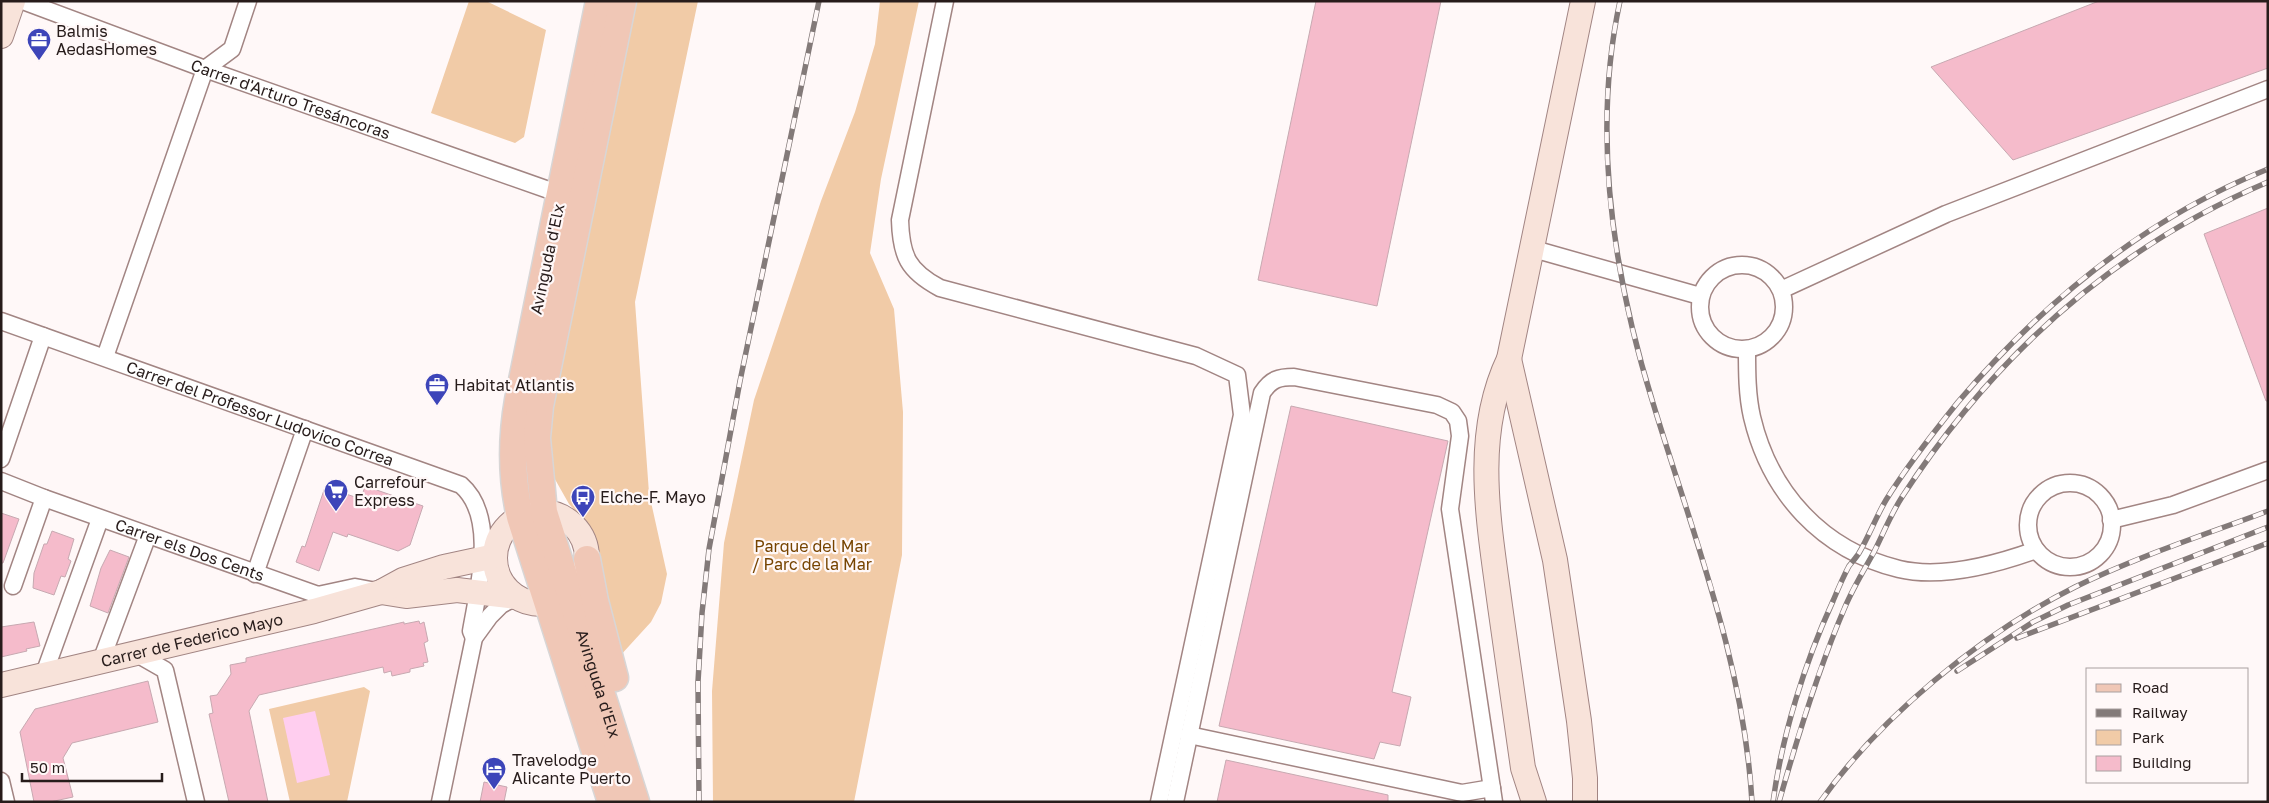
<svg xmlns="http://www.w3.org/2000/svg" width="2269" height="803" font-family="'Golos Text',sans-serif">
	<rect width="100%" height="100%" fill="#fff8f8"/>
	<path fill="#f1cba7" d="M469,1H486L546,30L524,137L515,143L431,113Z
		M633,1H698L635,302L649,493L667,574L661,603L651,622L619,657L599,555L591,528L569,504L552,474L548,431Z
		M880,1H919L881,179L870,253L894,309L903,412L902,555L854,802H713L712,691L724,543L754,400L821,201L855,112L875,44Z
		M364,687L370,691L347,802H290L269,709Z"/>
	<path fill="#ffceef" d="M315,711L330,775L297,783L283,718Z"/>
	<path fill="#f5bbcb" stroke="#c7a9b1" d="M1316,1H1441L1377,306L1258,280Z
		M2099,1H2268V68L2013,160L1931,67Z
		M2268,208V401H2266L2204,234Z
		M1291,406L1448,441L1392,692L1411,697L1400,746L1380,742L1374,759L1219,726Z
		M365,486L423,506L410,545L398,551L348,534L347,537L333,532L319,571L296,562L302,546L305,547L325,487L361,499Z
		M1,513L19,519L3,563H1Z
		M52,531L74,539L68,559L71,561L65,577L61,576L54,595L33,588L34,573L44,544H47Z
		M110,550L129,557L108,613L90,606L101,568Z
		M419,621L420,624L424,622L428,641L424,643L428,662L423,663L424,666L410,669V672L392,676L391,671L384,673L383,667L259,695L249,711L268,802H229L209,714L213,713L210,696L217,695L231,674L230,665L246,662V658L404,622V624Z
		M34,622L40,646L26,649L27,651L1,657V627Z
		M148,681L158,722L72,743L63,758L73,797L50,802H34L20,732L35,709Z
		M1226,760L1388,795V802H1217Z
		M484,782L507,787L504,802H480Z"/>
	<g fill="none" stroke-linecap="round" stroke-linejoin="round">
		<defs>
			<g id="street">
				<path id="s1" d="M23,1L205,69L560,194"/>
				<path d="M945,1L900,220C901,256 908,271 940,288L1196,356L1237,375L1242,415L1159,802"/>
				<path d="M1530,248L1700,296"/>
				<circle cx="1742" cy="307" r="42"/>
				<path d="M1781,290L1946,214L2268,89"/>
				<path id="s2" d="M1,321L461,485C498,517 478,589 471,631L474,638"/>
				<path d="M1747,349C1747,372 1747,395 1752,417C1770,493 1822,550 1899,569C1941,579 1997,564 2036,550"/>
				<path d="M105,357L205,69L232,49L248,1"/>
				<path d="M1,459L43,336"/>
				<path id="s3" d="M1,481L44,498L318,595L355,587L371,590"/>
				<circle cx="2070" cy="525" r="42"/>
				<path d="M2111,520L2173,505L2268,470"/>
				<path d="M255,574L305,429"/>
				<path d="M13,586L44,498"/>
				<path d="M137,654L165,670L196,802"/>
				<path d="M101,661L148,535"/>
				<path d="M44,674L100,519"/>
				<path d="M1189,735L1462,793L1492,788"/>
				<path d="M1,781L6,802"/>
				<path d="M440,802L474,638L490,616L501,605L516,597"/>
				<path d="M1175,802L1262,393C1271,379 1279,377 1294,377L1437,405L1452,412L1458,421L1460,436L1450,509L1494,802"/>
			</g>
			<g id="secondary">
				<path d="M1,36L13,1"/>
				<path d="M1509,359L1555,560L1579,721L1585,778V802"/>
				<circle cx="541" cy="558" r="46"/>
				<path d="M381,592L406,596L457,590L516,597"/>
				<path id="s4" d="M1,685L314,611L381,592L403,580L444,567L495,556"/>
				<path d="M1534,802L1523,768C1515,714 1508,660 1500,606C1489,523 1472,436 1509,359L1583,1"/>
			</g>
			<g id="primary">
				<path d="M599,1L518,400C511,440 511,477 520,517L611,802"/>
				<path id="s5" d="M623,1L540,406L537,438L544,512L636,802"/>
				<path d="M587,559L595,601L615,678"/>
			</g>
		</defs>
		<use href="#street" stroke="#a28583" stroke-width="19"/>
		<use href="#secondary" stroke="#a28583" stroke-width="26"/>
		<use href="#primary" stroke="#d8d6d6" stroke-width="29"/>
		<use href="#street" stroke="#fff" stroke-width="16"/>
		<use href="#secondary" stroke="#f8e3da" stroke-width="24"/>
		<use href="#primary" stroke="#f0c7b6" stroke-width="26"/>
		<defs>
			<path id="rail" d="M1620,1C1591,135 1613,274 1653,403C1693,535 1744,663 1752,802
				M2017,638L2268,543
				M1957,671L2033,622L2068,605L2268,527
				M699,802L698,682L702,613L709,549L740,381L819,1
				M1773,802C1782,735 1805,662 1833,601C1838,589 1843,577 1849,566C1852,562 1856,558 1859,553C1869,536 1876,517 1886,500C1907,466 1933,433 1958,402C2044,301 2144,219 2268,169
				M1779,802C1798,735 1818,670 1845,607C1853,588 1864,570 1874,552C1883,534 1891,514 1902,497C1993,357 2113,248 2268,182
				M1820,802C1880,717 1981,634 2075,587C2136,557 2204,535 2268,511"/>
		</defs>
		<use href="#rail" stroke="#837a79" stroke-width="5.5"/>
		<use href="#rail" stroke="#fff8f8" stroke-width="4" stroke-dasharray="11" stroke-linecap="butt"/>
	</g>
	<defs>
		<symbol id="office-pin" viewBox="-11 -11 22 30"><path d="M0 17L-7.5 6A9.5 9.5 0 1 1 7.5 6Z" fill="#3d45b9" stroke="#fff8f8"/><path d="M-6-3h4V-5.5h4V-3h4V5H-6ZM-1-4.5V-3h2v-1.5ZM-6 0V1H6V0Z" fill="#fff"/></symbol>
		<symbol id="supermarket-pin" viewBox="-11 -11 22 30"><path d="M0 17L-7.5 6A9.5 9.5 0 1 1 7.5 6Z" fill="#3d45b9" stroke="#fff8f8"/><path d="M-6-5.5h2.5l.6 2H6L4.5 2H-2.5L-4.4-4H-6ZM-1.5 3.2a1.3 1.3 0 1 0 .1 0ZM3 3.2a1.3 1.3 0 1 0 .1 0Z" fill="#fff"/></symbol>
		<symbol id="bus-pin" viewBox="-11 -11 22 30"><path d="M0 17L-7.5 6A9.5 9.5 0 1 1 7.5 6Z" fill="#3d45b9" stroke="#fff8f8"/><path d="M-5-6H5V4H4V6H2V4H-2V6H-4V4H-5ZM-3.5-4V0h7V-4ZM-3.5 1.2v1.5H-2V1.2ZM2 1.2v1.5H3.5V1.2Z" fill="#fff"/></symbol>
		<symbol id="hotel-pin" viewBox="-11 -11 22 30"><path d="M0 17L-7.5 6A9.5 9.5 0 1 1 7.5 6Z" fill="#3d45b9" stroke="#fff8f8"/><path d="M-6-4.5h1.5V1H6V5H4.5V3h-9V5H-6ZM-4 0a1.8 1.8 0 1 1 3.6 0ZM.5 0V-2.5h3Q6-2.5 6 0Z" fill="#fff"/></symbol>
	</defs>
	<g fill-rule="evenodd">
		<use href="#office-pin" x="25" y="26" width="28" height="38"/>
		<use href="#office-pin" x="423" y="371" width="28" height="38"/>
		<use href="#supermarket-pin" x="322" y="477" width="28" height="38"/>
		<use href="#bus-pin" x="569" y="483" width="28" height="38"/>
		<use href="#hotel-pin" x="480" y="755" width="28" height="38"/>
	</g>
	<g text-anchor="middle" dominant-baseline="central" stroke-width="4.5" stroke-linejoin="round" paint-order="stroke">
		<g font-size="16" fill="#271c1b" stroke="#fff8f8" text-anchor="start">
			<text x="56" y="31">Balmis<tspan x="56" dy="18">AedasHomes</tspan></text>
			<text x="454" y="385">Habitat Atlantis</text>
			<text x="354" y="482">Carrefour<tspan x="354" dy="18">Express</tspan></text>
			<text x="600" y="497">Elche-F. Mayo</text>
			<text x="512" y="760">Travelodge<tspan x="512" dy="18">Alicante Puerto</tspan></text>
		</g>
		<g font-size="16" fill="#271c1b" stroke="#fff8f8">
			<text stroke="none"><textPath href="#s1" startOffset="285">Carrer d'Arturo Tresáncoras</textPath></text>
			<text transform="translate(547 259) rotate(-78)">Avinguda d'Elx</text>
			<text stroke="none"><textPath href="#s2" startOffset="275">Carrer del Professor Ludovico Correa</textPath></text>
			<text stroke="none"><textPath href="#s3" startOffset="201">Carrer els Dos Cents</textPath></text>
			<text stroke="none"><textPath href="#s4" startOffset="196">Carrer de Federico Mayo</textPath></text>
			<text stroke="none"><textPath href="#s5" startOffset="700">Avinguda d'Elx</textPath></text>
		</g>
		<g font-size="16" fill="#740" stroke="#fff8f8">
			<text x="812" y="546">Parque del Mar<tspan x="812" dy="18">/ Parc de la Mar</tspan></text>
		</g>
	</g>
	<rect width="2269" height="803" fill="none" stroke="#271c1b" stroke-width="5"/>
	<rect x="2086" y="668" width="162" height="115" fill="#fff8f8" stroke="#a9a0a0"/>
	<rect x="2096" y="684" width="25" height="8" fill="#f0c7b6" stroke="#a9a0a0"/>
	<text x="2132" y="693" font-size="15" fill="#271c1b">Road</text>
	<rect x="2096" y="709" width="25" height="8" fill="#837a79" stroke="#a9a0a0"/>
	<text x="2132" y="718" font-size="15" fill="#271c1b">Railway</text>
	<rect x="2096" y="730" width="25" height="15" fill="#f1cba7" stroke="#a9a0a0"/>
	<text x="2132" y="743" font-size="15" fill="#271c1b">Park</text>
	<rect x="2096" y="756" width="25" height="15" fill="#f5bbcb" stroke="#a9a0a0"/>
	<text x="2132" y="768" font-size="15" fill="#271c1b">Building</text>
	<path d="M22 773v8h140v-8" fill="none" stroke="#271c1b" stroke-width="2.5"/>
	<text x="30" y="773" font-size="15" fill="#271c1b" stroke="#fff8f8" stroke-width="4" paint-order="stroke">50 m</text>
</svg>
